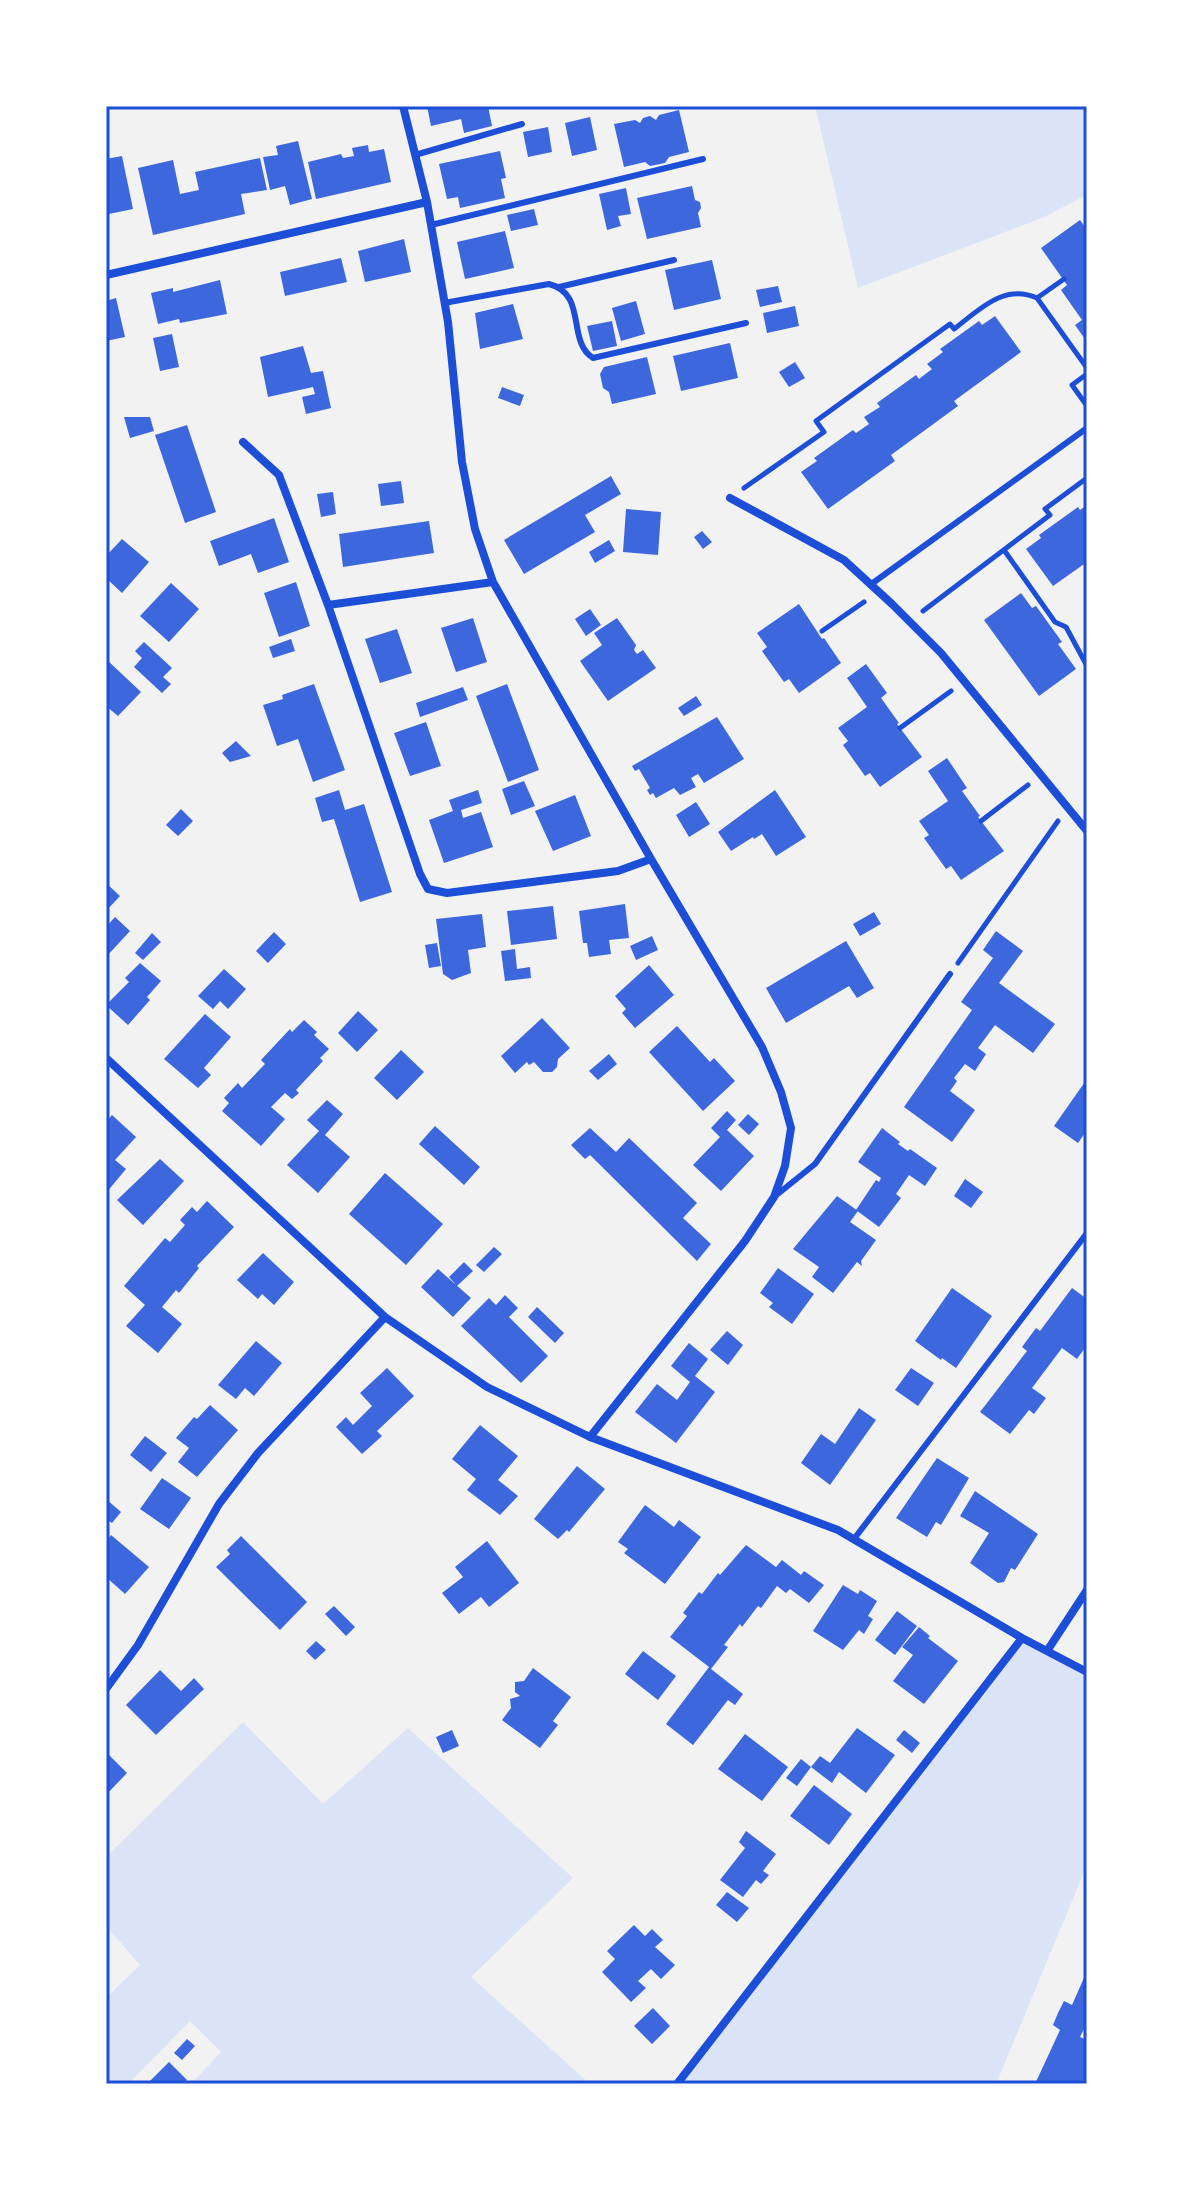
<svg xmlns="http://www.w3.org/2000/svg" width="1193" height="2190" font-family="Montserrat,sans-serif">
	<rect width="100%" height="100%" fill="#f2f2f2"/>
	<path fill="#dbe4f7" d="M815,106H1087V201L1083,197L1042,218L858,288Z
		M1022,1638L1087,1672V1865L996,2084H677Z
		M243,1722L323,1804L408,1728L573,1878L471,1977L590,2084H191L221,2052L190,2021L128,2084H106V1998L140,1965L106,1926V1857Z"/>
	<path fill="#3d67dc" d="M427,106H488L492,126L464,133L461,119L431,126Z
		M679,110L689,152L669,157L665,163L650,166L645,162L624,167L614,124L635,120L640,123L643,118L650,116L656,120L659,115Z
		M590,117L597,150L572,156L565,123Z
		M548,127L552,152L528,157L523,132Z
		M298,141L312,199L290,205L285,186L270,190L263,157L278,155L276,146Z
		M368,145L369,152L384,149L391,182L316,199L308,162L341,154L343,158L354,156L352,148Z
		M500,151L506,178L501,179L505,198L460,208L458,197L447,199L439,164Z
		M122,156L133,209L109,214L106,198V159Z
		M260,158L267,190L241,194L245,214L153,235L138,168L173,160L180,194L199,190L195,172Z
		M692,186L695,200L700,202L701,208L698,213L701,227L647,239L637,198Z
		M626,188L631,214L618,216L621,226L607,230L599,194Z
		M534,209L538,225L511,231L507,215Z
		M1080,220L1087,230V342L1075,325L1082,320L1061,290L1067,285L1041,248Z
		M505,231L514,268L465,279L457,242Z
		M404,239L411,272L365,282L358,251Z
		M341,258L347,282L285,296L280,272Z
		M712,260L721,299L674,310L665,270Z
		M220,280L227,314L180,323L179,319L158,324L151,293L173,288V292Z
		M778,286L782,302L760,307L756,290Z
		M116,298L125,337L106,341V301Z
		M636,301L645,334L621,341L612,308Z
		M513,304L523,339L480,349L475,313Z
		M795,306L799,326L767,333L763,313Z
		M995,316L1021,352L954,401L958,406L891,455L895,461L828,509L801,472L817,461L814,458L853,430L856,433L869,424L864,417L880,407L877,403L916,375L919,379L932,369L927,364L943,352L940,349L979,321L982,325Z
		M612,321L617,346L593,351L587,326Z
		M172,334L179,367L160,371L153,338Z
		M730,343L738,378L681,391L673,356Z
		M303,346L311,373L323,371L331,408L306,414L302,397L315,394L313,387L268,397L260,357Z
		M647,357L656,394L612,404L609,392L603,388L600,374L604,367Z
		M795,362L805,378L789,387L779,372Z
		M502,387L524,395L520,406L498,398Z
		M124,417H150L154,431L130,438Z
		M187,425L216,512L185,523L155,435Z
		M611,476L621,494L585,515L595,532L524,574L504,540Z
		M401,481L404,503L381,506L378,484Z
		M333,492L336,514L321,517L317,494Z
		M1087,505V562L1053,586L1026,549L1041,538L1039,535L1078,507L1080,510Z
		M626,509L661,512L658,555L623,552Z
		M274,518L289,562L258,573L251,554L219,566L210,541Z
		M429,521L434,553L343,567L339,534Z
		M702,531L712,542L703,549L694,537Z
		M122,539L149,562L122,593L106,578V556Z
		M609,540L615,551L595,563L589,552Z
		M296,582L310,626L279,637L264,593Z
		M171,583L199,609L169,642L140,616Z
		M1021,593L1032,608L1036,606L1062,642L1058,644L1076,669L1039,696L984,620Z
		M799,604L822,639L824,638L841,663L799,693L789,679L784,682L762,651L767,647L757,633Z
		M590,609L601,625L586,636L575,619Z
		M473,618L487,662L456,672L441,628Z
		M617,618L636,645L634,650L637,654L643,650L656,668L608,701L580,661L602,645L594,633Z
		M397,629L412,673L380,683L365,639Z
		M291,639L295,651L273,658L269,647Z
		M144,642L172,668L163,677L171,684L162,693L134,667L142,658L135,651Z
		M106,659L141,692L118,716L106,706Z
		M866,664L887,693L881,698L899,723L897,724L922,757L880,787L870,773L865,776L843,745L848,741L838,728L867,707L847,678Z
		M314,684L345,770L313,782L298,739L277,746L263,705L283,699L282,695Z
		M507,684L539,770L508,782L476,696Z
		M463,687L468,700L420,717L416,703Z
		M696,696L702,705L684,716L678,708Z
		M717,717L744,759L704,783L698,774L691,778L696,787L680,795L674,788L656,798L653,793L650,795L647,790L650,788L639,769L635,771L632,766Z
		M426,722L441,766L410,776L394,733Z
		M236,741L251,756L230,762L222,753Z
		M947,758L967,788L962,791L980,816L978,817L1004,851L961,880L951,866L946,869L924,838L929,835L919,821L948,801L928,771Z
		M524,781L535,806L511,815L502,789Z
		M339,790L345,810L364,804L392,892L360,902L334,819L322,822L315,798Z
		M478,790L482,803L461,810L463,818L481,812L493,847L444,863L429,820L453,811L449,800Z
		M775,790L806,837L776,856L762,834L754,839L753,837L731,851L718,832Z
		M575,795L591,836L553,851L535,811Z
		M696,802L710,824L689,837L676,815Z
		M181,809L193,821L178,836L166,825Z
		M106,883L120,896L106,911Z
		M625,904L629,938L609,940L611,954L589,957L587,943H583L579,911Z
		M553,906L557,939L511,945L507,911Z
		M874,912L881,924L860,936L853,924Z
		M482,914L486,947L468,950L471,973L452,980L443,974L436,919Z
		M115,917L130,931L106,957V927Z
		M996,931L1023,951L999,983L1055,1024L1033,1053L995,1025L978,1048L986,1054L975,1071L965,1064L954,1078L957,1081L950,1091L975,1110L952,1142L904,1107L972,1010L961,1002L993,958L983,950Z
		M274,932L286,944L268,963L256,951Z
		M152,933L161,942L143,960L135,953Z
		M652,936L658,950L636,960L630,946Z
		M846,941L874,988L857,998L849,986L786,1023L766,988Z
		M437,943L441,966L429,968L425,945Z
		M515,949L517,969L530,967L531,978L505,981L501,951Z
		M140,963L161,981L147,997L150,1000L128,1025L106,1005L129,982L125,978Z
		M649,965L674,995L635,1028L622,1013L626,1009L615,996Z
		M224,969L246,989L228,1009L220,1001L213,1009L198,996Z
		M358,1011L378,1030L357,1052L338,1033Z
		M205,1014L231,1037L204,1068L211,1075L198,1088L164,1059Z
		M542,1018L570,1048L558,1059L557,1067L552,1072H543L534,1062L529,1065L527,1062L515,1073L501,1056Z
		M304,1020L317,1032L314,1035L329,1049L320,1058L323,1061L296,1090L299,1093L292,1099L285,1093L271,1107L285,1119L261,1146L222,1111L229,1103L224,1098L238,1083L242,1088L265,1064L261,1060L290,1029L292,1032Z
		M677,1026L710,1062L714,1058L735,1081L703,1111L649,1052Z
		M401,1050L424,1072L397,1100L374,1078Z
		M609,1054L617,1064L598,1080L589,1071Z
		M1087,1079V1130L1078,1143L1054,1126Z
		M327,1100L343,1114L325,1135L350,1157L318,1193L287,1165L319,1131L307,1120Z
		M727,1111L736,1120L727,1130L754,1156L721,1191L693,1165L720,1137L711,1128Z
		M748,1114L759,1124L749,1135L738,1125Z
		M112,1115L136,1137L115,1160L126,1169L106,1193V1122Z
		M435,1126L480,1167L464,1185L419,1144Z
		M590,1128L616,1152L629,1138L697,1203L683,1218L711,1244L697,1261L590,1155L585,1159L571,1145Z
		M882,1128L900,1142L898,1144L908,1151L910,1149L937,1168L925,1186L909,1175L896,1194L901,1198L879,1227L856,1210L876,1180L879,1182L881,1178L858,1162Z
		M160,1159L184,1181L143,1225L117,1200Z
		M385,1173L443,1224L406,1265L349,1214Z
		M965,1179L983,1192L971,1208L954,1196Z
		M837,1196L858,1211L850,1222L876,1240L861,1261L862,1266L857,1262L833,1293L812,1277L819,1267L793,1249Z
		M207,1201L234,1227L197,1266L199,1268L179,1293L176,1290L162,1307L182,1324L158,1353L126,1326L145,1305L124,1286L165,1238L170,1242L185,1225L180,1220L192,1207L197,1212Z
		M494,1247L502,1254L484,1272L476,1265Z
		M263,1253L294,1282L274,1305L262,1294L258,1299L237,1280Z
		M464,1262L473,1271L457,1286L449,1277Z
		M778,1268L814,1294L792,1324L769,1307L773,1303L760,1293Z
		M438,1269L471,1298L453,1317L421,1287Z
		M952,1288L992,1316L956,1368L942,1358L941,1360L915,1341Z
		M1072,1288L1087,1299V1345L1077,1359L1062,1348L1032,1388L1046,1398L1034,1414L1029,1410L1010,1434L980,1412L1027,1351L1022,1347L1036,1328L1040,1331Z
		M505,1295L518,1308L509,1317L548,1356L521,1383L461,1326L489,1298L496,1305Z
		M537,1307L564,1333L555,1343L528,1317Z
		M727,1331L743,1345L728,1365L710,1350Z
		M256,1341L282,1363L254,1396L245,1388L236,1399L218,1385Z
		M689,1343L708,1359L695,1376L715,1392L676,1443L635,1412L657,1384L677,1400L690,1382L671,1366Z
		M387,1368L414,1396L377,1431L382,1436L362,1454L336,1427L346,1417L353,1425L372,1406L360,1393Z
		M911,1368L934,1383L918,1406L895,1390Z
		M210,1405L238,1430L197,1477L178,1462L189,1448L176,1438L194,1417L197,1419Z
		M859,1408L876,1420L830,1485L801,1463L821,1434L835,1444Z
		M480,1425L518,1456L498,1480L518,1496L500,1515L467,1490L476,1479L452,1459Z
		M145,1436L167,1453L151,1472L130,1455Z
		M937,1458L969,1478L941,1525L936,1522L927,1537L896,1518Z
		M577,1466L605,1489L569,1532L567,1530L558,1539L534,1519Z
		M162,1478L191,1498L169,1529L140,1509Z
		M975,1491L1038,1534L1015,1570L1011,1568L1004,1582L998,1583L970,1563L989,1533L960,1516Z
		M106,1499L121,1512L112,1523L106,1519Z
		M645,1505L674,1527L679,1520L701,1537L665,1584L624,1553L628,1549L618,1542Z
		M111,1535L149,1567L125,1594L106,1577V1541Z
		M241,1536L307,1602L280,1630L216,1567L230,1554L227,1550Z
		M487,1541L519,1583L489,1607L481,1597L459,1614L442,1593L463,1577L455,1567Z
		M746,1545L776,1567L782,1560L801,1575L804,1571L824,1585L809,1603L790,1589L786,1593L777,1586L761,1608L758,1606L742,1627L740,1624L724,1645L728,1647L711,1669L743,1694L735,1705L728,1700L693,1745L666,1724L709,1667L670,1637L687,1616L683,1613L699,1592L702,1594L718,1573L720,1575Z
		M843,1585L858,1594L860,1590L877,1601L868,1616L873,1619L864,1634L859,1630L843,1650L813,1631Z
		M334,1606L355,1627L346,1636L325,1614Z
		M897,1611L917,1626L895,1655L875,1640Z
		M919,1627L930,1636L928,1638L958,1661L924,1704L893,1681L913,1655L902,1647Z
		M316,1641L326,1650L315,1660L306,1651Z
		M643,1651L676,1676L658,1700L625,1674Z
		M533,1668L571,1697L553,1721L558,1725L540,1748L502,1720L511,1708L510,1699L520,1696L515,1692V1682L524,1681Z
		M160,1670L181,1691L194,1678L204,1689L156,1735L126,1705Z
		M857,1728L895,1755L866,1793L839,1772L832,1783L811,1767L820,1756L830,1763Z
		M452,1730L459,1746L443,1753L436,1737Z
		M904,1730L920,1743L912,1753L896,1740Z
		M745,1734L788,1767L762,1801L718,1769Z
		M106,1752L127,1773L106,1795Z
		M801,1759L811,1767L797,1786L786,1778Z
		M814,1785L852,1814L829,1845L790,1816Z
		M746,1831L776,1854L763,1871L769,1875L761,1884L756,1880L743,1897L720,1880L745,1848L739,1842Z
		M727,1892L749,1908L737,1922L716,1905Z
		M634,1925L645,1936L652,1929L663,1940L655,1947L675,1965L661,1979L651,1969L638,1981L646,1988L631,2002L602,1972L615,1959L607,1951Z
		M1087,1971V2023L1080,2037L1087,2040V2073L1082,2084L1076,2082L1075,2084H1035L1060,2030L1053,2025L1058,2013L1064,2001L1072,2005Z
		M653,2008L670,2026L652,2044L634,2026Z
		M187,2039L195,2046L182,2060L174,2053Z
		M169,2062L187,2080L182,2084H147Z"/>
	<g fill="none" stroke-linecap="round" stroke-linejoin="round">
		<path stroke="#1d4ed8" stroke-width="5" d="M1064,279L1037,298L1087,368
			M1087,374L1072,385L1087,406
			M744,488L824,432L816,421L950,324L954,329C979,310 1004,283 1037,298
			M1004,550L1055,622L1066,627L1087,666
			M923,611L1050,515L1045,509L1087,478
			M822,631L864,602
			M900,728L951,691
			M981,821L1028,785
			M958,963L1058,821"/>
		<path stroke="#1d4ed8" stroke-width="6" d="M415,155L522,124
			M431,225L703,159
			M559,287L674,260
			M444,303L549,284C588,294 566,341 593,358L746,323
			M870,585L1087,428
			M774,1197L815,1164L950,974
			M854,1539L1087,1233"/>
		<path stroke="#1d4ed8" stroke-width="8" d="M403,106L427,202L448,322L462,462L475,529L493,582L651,859L762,1047L781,1092L791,1128L785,1166L774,1197L745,1241L590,1437
			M106,275L427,202
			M243,442L279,475L328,605
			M730,498L844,560L892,604L941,653L1087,831
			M493,582L328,605L420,874L428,889L447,893L618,871L651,859
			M106,1058L385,1317L487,1387L590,1437L838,1530L1022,1638L1087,1672
			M1047,1651L1087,1590
			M106,1689L138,1645L219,1504L258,1453L385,1317
			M677,2084L1022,1638"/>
	</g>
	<rect width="1193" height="2190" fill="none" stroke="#ffffff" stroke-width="216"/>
	<rect x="108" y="108" width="977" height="1974" fill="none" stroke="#1d4ed8" stroke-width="3"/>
</svg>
